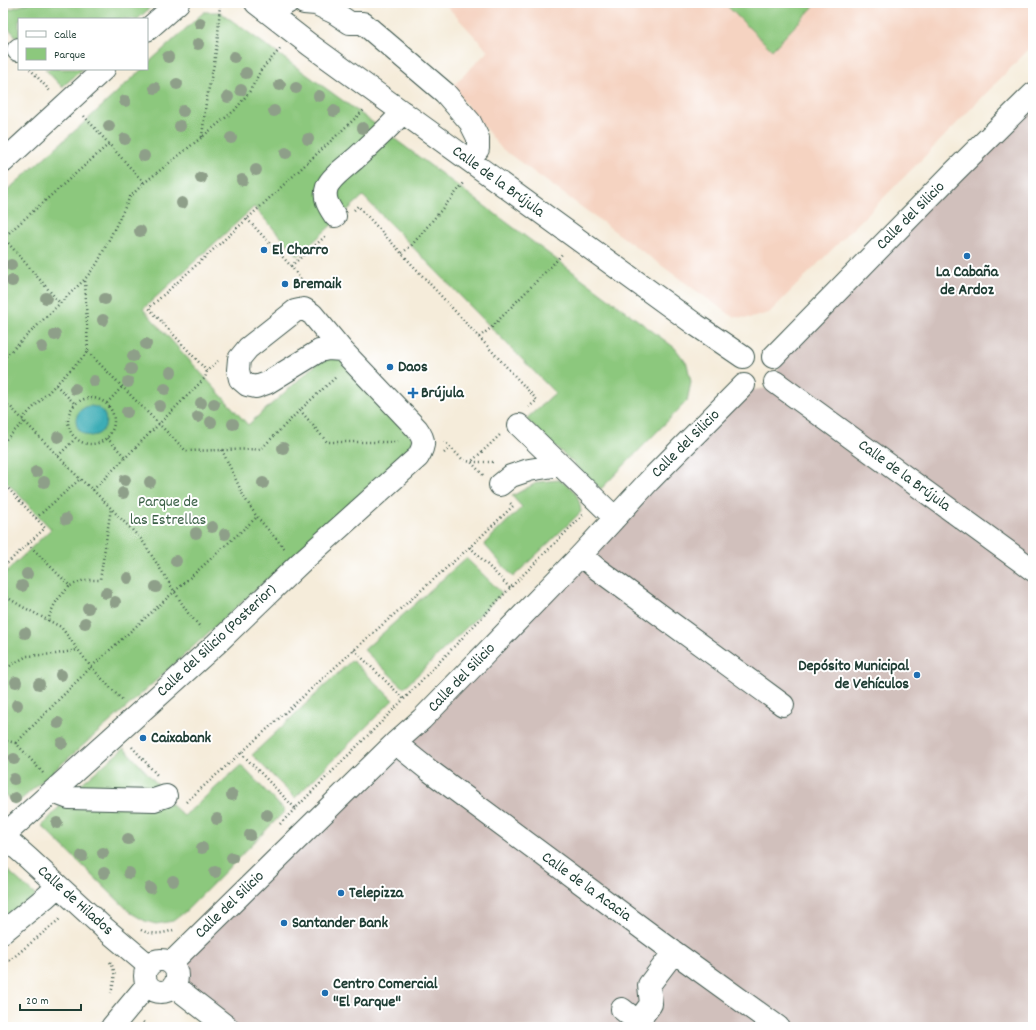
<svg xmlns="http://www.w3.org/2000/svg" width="1036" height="1030" font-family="Dekko,sans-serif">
	<rect width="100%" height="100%" fill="#fff"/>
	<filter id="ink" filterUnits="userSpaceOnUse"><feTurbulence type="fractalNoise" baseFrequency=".025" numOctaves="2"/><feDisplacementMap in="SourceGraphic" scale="8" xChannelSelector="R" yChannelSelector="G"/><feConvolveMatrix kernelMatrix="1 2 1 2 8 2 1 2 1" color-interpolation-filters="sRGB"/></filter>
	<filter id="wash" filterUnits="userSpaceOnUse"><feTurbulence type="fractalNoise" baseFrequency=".012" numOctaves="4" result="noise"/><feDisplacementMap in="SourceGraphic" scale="16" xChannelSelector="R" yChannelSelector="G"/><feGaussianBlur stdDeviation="0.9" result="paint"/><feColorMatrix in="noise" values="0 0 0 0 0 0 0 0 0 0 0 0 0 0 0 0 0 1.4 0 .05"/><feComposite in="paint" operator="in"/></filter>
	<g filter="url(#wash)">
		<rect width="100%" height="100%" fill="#f5ecda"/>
		<path fill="#f5d3c1" d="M444,3H1033V45L930,151L769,313L751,318L733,317L680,279L501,148L452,87L488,51Z"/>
		<path fill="#d1c0bc" d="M1033,94V1027H227L177,978L176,970L744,385L754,390L768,388L778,374V364Z"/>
		<path fill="#8cc87d" stroke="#568258" d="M29,3H155L138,19H19V40L3,22V11Z
			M731,3H817L772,50L728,7Z
			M204,12H220L360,113L675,348L687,364L691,382L687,401L601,489L526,419L555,393L363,196L298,256L254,207L143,309L248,425L321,360L336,355L411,433L413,442L410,449L128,706L15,805L3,793V575L51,529L3,478V194L87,120L142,69H147V64Z
			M45,69H83L62,87Z
			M559,480C574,489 579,494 581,512L513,577L484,544L522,507L512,496L538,482Z
			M466,558L502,593L404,688L364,650Z
			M352,660L393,700L295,798L252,755Z
			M124,748L162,789L76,788Z
			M241,765L285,811L186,911L173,921L156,924L145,921L131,913L42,826L60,806L171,804L184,816Z
			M3,866L36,896L3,921Z"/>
		<path fill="#3cadb6" stroke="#2e7575" d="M76 421a15 15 0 1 1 30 0a15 15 0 1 1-30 0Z"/>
	</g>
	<g filter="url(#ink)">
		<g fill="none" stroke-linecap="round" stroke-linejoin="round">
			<defs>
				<path id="minor" d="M256,3L310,45L696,325L743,357
					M304,3L316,4L335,13L350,23H363L445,93L470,122L478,138V149L469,160
					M265,10L287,3
					M147,30L178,3
					M18,50L19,49
					M3,162L104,69
					M335,216C329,207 323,199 327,187C331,177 347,166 356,158C372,143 388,129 403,112
					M773,357L953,173L1033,94
					M775,382L1033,570
					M519,425L615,518
					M500,485L511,476L529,470L560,465
					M581,555L596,568L783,705
					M395,743L430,771L674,952L778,1027
					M54,790L61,795L69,798L154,800L166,796
					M3,836L216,644L299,564L418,457C425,445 425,440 417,429L342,350L312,314L304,309L295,311L248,348L239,359L238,370L240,379L247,385L256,387L267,383L319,351L328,349L342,350
					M3,836L28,858L103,927L148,965
					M3,932L46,897L58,886
					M145 976a16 16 0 1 1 32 0a16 16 0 1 1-32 0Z
					M171,963L395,743L422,719L581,555L649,481L744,385
					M174,986L227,1027
					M622,1009L638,1022
					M112,1027L147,985
					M634,1027L651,1004L649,985L674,952"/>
			</defs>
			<use href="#minor" stroke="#3f574d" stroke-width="24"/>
			<path stroke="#3f574d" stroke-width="2.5" stroke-dasharray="1 3" stroke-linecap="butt" d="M3,5L11,3
				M30,69L50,91
				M84,116L144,183
				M202,137L206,102L214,64L218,36L220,3
				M354,210L358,206L537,400L529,407
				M247,219L291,266L303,282L296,288
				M3,237L60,303
				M3,238L109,144
				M402,253L411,246L464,183
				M291,266L327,235
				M479,337L491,328L557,260L562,254
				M88,352L159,424L186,451L261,449L300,410L337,376
				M3,359L85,279L97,264L130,197L144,183L202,137L235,110L250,91L261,70L280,49
				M207,371L149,308L247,219L364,110
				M56,385L75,404
				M68 421a23 23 0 1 1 46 0a23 23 0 1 1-46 0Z
				M3,399L80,479L93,490L142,540L188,613L201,628
				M107,403L122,387
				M300,410L327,442H401
				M22,419L88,352L85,279
				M107,438L125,457
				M444,441L463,460L471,462H495
				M3,442L24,422
				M222,450L244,497L257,517L286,550
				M444,453L450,448
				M58,456L75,439
				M483,475L471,462L501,434
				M3,483L45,528L3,567
				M93,490L205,378L207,371L218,361
				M36,518L80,479
				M28,544L70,586L84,580H100L111,508
				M470,547L510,588
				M3,595L23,607L61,627L91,667L122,700
				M48,621C53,604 58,598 70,586
				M354,650L404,699
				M3,670L27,656L56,654L77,650
				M3,740L16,743
				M132,747L158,776
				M241,753L295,808
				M43,773L16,743L91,667L257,517
				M186,802L241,753L354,650L470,547L513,506L510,503
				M280,824L404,699L510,588L583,515
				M141,930C151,935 163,934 173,930
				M110,962C117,972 114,982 111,993
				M3,966L61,918
				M143,1022L148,1027
				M87,1027L92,1022"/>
			<use href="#minor" stroke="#fff" stroke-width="22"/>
		</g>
		<g fill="#8e9f89">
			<circle cx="200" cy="23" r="6"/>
			<circle cx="198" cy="44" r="6"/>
			<circle cx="168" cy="57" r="6"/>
			<circle cx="234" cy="57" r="6"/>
			<circle cx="246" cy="73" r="6"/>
			<circle cx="177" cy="84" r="6"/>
			<circle cx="280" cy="85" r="6"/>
			<circle cx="155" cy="88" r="6"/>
			<circle cx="296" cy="88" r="6"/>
			<circle cx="241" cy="90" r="6"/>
			<circle cx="319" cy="96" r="6"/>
			<circle cx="228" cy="97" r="6"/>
			<circle cx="125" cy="101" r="6"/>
			<circle cx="183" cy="111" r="6"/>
			<circle cx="274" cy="111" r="6"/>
			<circle cx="334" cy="111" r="6"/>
			<circle cx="109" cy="126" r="6"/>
			<circle cx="180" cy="126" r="6"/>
			<circle cx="363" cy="128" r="6"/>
			<circle cx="231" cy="138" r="6"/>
			<circle cx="125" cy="139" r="6"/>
			<circle cx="308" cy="139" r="6"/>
			<circle cx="286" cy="153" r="6"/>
			<circle cx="144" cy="156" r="6"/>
			<circle cx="256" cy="170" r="6"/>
			<circle cx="201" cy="178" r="6"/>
			<circle cx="242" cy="180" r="6"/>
			<circle cx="182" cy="203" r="6"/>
			<circle cx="140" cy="231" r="6"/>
			<circle cx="11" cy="265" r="6"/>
			<circle cx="12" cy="281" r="6"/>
			<circle cx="46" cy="298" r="6"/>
			<circle cx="105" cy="299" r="6"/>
			<circle cx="103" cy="320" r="6"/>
			<circle cx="55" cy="335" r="6"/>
			<circle cx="146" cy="344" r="6"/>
			<circle cx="42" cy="347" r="6"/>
			<circle cx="133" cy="356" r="6"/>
			<circle cx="131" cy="369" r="6"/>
			<circle cx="171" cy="372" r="6"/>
			<circle cx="94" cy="381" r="6"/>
			<circle cx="128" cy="382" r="6"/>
			<circle cx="75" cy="389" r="6"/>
			<circle cx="165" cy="389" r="6"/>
			<circle cx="201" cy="403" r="6"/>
			<circle cx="214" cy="404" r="6"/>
			<circle cx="160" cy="406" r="6"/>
			<circle cx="127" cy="412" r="6"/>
			<circle cx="198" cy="417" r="6"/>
			<circle cx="211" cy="422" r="6"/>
			<circle cx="233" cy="424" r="6"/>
			<circle cx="58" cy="437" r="6"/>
			<circle cx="283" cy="448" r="6"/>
			<circle cx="36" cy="472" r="6"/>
			<circle cx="125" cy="480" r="6"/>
			<circle cx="44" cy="482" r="6"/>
			<circle cx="150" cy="482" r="6"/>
			<circle cx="263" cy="483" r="6"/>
			<circle cx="123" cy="493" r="6"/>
			<circle cx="66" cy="519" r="6"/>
			<circle cx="212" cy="527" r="6"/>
			<circle cx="196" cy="533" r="6"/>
			<circle cx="225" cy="534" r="6"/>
			<circle cx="176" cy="561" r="6"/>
			<circle cx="27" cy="574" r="6"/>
			<circle cx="128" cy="578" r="6"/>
			<circle cx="22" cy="586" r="6"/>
			<circle cx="156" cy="587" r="6"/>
			<circle cx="106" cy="593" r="6"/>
			<circle cx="115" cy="602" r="6"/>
			<circle cx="88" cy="608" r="6"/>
			<circle cx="85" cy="623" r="6"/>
			<circle cx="25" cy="633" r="6"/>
			<circle cx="61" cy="675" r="6"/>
			<circle cx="16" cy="682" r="6"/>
			<circle cx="39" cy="684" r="6"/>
			<circle cx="17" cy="705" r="6"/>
			<circle cx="58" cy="723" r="6"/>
			<circle cx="62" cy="743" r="6"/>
			<circle cx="14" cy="759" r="6"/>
			<circle cx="14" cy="779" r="6"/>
			<circle cx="232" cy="795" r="6"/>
			<circle cx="15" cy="798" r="6"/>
			<circle cx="267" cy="815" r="6"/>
			<circle cx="217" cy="819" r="6"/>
			<circle cx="57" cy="823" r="6"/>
			<circle cx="250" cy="835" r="6"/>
			<circle cx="128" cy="839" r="6"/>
			<circle cx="202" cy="848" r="6"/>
			<circle cx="103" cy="853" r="6"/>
			<circle cx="82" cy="856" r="6"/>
			<circle cx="232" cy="858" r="6"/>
			<circle cx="215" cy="872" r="6"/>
			<circle cx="104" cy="873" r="6"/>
			<circle cx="129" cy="873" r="6"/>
			<circle cx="173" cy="881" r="6"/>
			<circle cx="150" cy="888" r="6"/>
		</g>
	</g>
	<g fill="#1f6fb2" stroke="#fff" stroke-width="1.5">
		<circle cx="264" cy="250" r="4"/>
		<circle cx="967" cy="256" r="4"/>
		<circle cx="285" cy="284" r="4"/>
		<circle cx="390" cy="367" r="4"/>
		<path d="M411 387h4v4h4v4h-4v4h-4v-4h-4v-4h4z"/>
		<circle cx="917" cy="675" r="4"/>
		<circle cx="143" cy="738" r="4"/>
		<circle cx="341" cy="893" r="4"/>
		<circle cx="284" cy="923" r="4"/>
		<circle cx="325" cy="993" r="4"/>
	</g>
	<g text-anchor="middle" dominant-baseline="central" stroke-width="4" stroke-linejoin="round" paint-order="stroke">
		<g font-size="16" fill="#1f3d34" stroke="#fff">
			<text transform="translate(498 182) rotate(36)">Calle de la Brújula</text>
			<text transform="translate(911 216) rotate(-45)">Calle del Silicio</text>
			<text transform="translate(686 444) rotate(-45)">Calle del Silicio</text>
			<text transform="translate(904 476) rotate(36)">Calle de la Brújula</text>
			<text transform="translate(217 641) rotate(-43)">Calle del Silicio (Posterior)</text>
			<text transform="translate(462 678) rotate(-46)">Calle del Silicio</text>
			<text transform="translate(586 887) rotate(36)">Calle de la Acacia</text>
			<text transform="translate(75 901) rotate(42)">Calle de Hilados</text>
			<text transform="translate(230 905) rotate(-44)">Calle del Silicio</text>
		</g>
		<g font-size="16" font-weight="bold" fill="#1f3d34" stroke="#fff" text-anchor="start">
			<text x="272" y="250">El Charro</text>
			<text x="967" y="272" text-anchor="middle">La Cabaña<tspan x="967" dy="18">de Ardoz</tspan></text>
			<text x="293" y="284">Bremaik</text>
			<text x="398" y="367">Daos</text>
			<text x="421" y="393">Brújula</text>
			<text x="909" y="666" text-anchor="end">Depósito Municipal<tspan x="909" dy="18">de Vehículos</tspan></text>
			<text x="151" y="738">Caixabank</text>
			<text x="349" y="893">Telepizza</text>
			<text x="292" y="923">Santander Bank</text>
			<text x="333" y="984">Centro Comercial<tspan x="333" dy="18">"El Parque"</tspan></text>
		</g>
		<g font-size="16" fill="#3a6046" stroke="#fff">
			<text x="168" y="502">Parque de<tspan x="168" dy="18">las Estrellas</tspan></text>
		</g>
	</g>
	<rect width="1036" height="1030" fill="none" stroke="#fff" stroke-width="16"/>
	<rect x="18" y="18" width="130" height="52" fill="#ffffff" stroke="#a5b1ae"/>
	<rect x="26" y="31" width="20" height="6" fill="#ffffff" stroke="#a5b1ae"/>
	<text x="54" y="38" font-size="12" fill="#1f3d34">Calle</text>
	<rect x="26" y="48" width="20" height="12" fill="#8cc87d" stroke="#a5b1ae"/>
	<text x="54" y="58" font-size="12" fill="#1f3d34">Parque</text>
	<path d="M20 1004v6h61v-6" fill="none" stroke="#1f3d34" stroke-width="2"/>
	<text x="26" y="1004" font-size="12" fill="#1f3d34" stroke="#ffffff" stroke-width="3" paint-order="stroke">20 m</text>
</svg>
